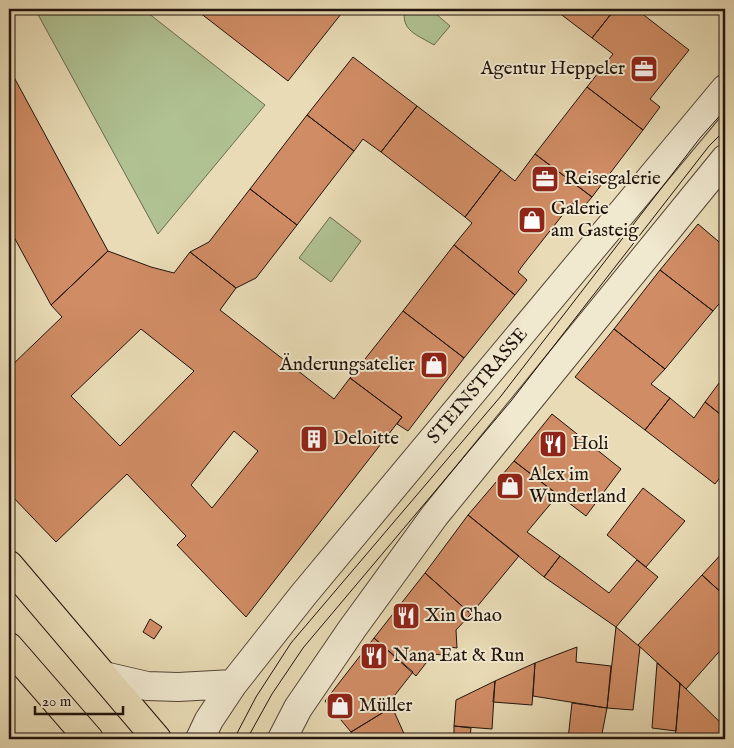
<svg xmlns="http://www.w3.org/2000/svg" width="734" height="748" font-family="'IM FELL English',serif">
	<rect width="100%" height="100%" fill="#e8dbb5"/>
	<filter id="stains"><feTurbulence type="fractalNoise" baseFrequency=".004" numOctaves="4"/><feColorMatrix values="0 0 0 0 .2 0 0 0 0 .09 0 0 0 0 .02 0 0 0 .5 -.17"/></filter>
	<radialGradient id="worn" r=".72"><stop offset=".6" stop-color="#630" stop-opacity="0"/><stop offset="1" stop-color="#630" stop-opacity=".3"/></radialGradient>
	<path fill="#b0c192" stroke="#686a4f" d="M35,9H143L265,105L158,234Z
		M405,9H437L436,14L450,26L434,45C418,35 400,31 405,9Z
		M330,217L361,241L331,282L299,258Z"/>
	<path fill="#d08c64" stroke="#20130c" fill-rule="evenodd" d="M195,9H345L288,81Z
		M554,9H615L592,38Z
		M615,9H636L689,50L650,99L660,107L643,130L587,87L613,54L592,38Z
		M353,57L417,106L381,152L363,139L354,151L307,115Z
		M9,68L108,251L51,305L9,228Z
		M587,87L643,130L592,197L535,154Z
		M417,106L501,170L465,217L381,152Z
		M307,115L354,151L297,225L250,189Z
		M535,154L592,197L581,210L572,203L523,265L518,272L527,280L515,295L454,245L472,223L465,217L501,170L515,181Z
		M725,187V200L719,195Z
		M250,189L297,225L256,278L236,288L190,252L209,242Z
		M698,224L725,247V299L724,298L713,311L660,270Z
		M454,245L515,295L464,358L403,311Z
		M108,251L151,267L174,273L190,252L236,288L220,310L334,399L350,378L402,417L246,617L177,545L186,536L127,474L56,542L9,493V368L62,317L51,305ZM141,329L194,371L120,446L71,396ZM234,431L258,451L212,508L191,485Z
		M660,270L713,311L665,369L614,329Z
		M403,311L464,358L408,431L397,424L402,417L350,378Z
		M614,329L665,369L651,384L670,398L645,430L575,377Z
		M725,375V418L705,402Z
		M670,398L694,418L705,402L725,418V471L715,484L645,430Z
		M552,414L621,469L586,516L514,461Z
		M514,461L558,495L527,532L560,556L544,577L468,515Z
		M643,488L685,521L646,567L607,535Z
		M468,515L519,556L471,614L425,573Z
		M725,550V596L702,575Z
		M560,556L609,593L637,560L658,577L616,627L544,577Z
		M425,573L471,614L456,630L457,648L449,647L443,655L433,654L416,676L374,638Z
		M702,575L725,596V645L686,689L638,645Z
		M150,619L162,627L154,639L143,632Z
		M616,627L640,647L633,710L607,708Z
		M374,638L413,672L391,700L392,707L351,732L325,701Z
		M577,647L576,662L611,666L607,708L533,696L535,663Z
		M535,663L532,705L493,702L495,681Z
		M657,663L680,683L676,731L652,728Z
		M495,681L492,729L454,726L456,700Z
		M680,683L725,727V739H675Z
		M572,703L607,708L601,739H568Z
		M392,707L406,738L421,739H355L351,732Z
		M454,726L471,728L470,738L454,736Z
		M454,736L478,739H453Z"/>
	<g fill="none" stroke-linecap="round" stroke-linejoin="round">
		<defs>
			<path id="minor" d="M104,676L147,686L178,687L233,684
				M200,739L209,720L233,684L304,594L725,89
				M282,739L298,708L352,629L435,515L725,159"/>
			<path id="major" d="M9,565L157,739
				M9,647L89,739"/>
		</defs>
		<use href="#minor" stroke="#524536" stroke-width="30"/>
		<use href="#major" stroke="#20130c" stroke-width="30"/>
		<use href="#minor" stroke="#f0e8cf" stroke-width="28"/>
		<use href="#major" stroke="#e8dbb5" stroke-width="28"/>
		<path stroke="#20130c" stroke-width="1" d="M234,739L256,697L291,643L501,396L700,138L725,110
			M247,739L272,694L303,648L511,401L709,146L725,130"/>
	</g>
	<defs>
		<symbol id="office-square" viewBox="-11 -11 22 22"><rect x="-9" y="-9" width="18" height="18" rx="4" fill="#8f2418" stroke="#f0e8cf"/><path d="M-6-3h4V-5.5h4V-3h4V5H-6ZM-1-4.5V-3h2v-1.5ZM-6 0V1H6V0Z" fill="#fff"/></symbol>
		<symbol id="shop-square" viewBox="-11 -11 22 22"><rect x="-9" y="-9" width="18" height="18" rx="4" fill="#8f2418" stroke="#f0e8cf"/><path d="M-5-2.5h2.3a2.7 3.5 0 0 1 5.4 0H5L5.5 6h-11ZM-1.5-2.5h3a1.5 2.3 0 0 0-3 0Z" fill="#fff"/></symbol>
		<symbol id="building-square" viewBox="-11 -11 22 22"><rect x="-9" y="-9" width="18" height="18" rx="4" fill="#8f2418" stroke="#f0e8cf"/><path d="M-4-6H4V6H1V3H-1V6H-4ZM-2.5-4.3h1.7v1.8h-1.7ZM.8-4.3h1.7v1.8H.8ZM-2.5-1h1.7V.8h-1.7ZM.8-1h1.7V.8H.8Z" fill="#fff"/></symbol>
		<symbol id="restaurant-square" viewBox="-11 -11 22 22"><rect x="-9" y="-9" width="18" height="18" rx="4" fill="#8f2418" stroke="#f0e8cf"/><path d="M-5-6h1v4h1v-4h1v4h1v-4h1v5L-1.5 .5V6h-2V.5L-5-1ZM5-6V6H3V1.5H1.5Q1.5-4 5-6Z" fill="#fff"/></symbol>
	</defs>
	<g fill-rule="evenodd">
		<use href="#office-square" x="628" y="53" width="32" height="32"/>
		<use href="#office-square" x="529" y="163" width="32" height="32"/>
		<use href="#shop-square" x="516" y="204" width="32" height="32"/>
		<use href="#shop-square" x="418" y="349" width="32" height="32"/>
		<use href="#building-square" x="298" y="423" width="32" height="32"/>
		<use href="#restaurant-square" x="537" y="428" width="32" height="32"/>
		<use href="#shop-square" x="494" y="470" width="32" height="32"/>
		<use href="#restaurant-square" x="390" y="600" width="32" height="32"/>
		<use href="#restaurant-square" x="358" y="640" width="32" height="32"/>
		<use href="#shop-square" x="324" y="690" width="32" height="32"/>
	</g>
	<g text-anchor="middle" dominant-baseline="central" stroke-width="4" stroke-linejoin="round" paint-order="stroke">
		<g font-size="19" fill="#20130c" stroke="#f0e8cf" text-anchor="start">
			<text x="625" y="69" text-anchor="end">Agentur Heppeler</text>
			<text x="564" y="179">Reisegalerie</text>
			<text x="551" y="209">Galerie<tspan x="551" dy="22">am Gasteig</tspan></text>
			<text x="415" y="365" text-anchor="end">Änderungsatelier</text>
			<text x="333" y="439">Deloitte</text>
			<text x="572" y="444">Holi</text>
			<text x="529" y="475">Alex im<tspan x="529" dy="22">Wunderland</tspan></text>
			<text x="425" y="616">Xin Chao</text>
			<text x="393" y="656">Nana Eat &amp; Run</text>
			<text x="359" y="706">Müller</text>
		</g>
		<g font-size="19" fill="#20130c" stroke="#f0e8cf">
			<text transform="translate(478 386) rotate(-50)">STEINSTRASSE</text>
		</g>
	</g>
	<rect width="734" height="748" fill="none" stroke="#e8dbb5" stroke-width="30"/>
	<rect x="10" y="10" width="714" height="728" fill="none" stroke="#20130c" stroke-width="2.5"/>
	<rect x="15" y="15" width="704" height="718" fill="none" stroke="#20130c"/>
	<path d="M35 706v8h88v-8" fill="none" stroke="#20130c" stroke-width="2.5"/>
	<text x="42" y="706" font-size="15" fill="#20130c" stroke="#f0e8cf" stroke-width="4" paint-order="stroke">20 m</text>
	<rect width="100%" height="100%" filter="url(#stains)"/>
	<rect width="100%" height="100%" fill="url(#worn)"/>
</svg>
